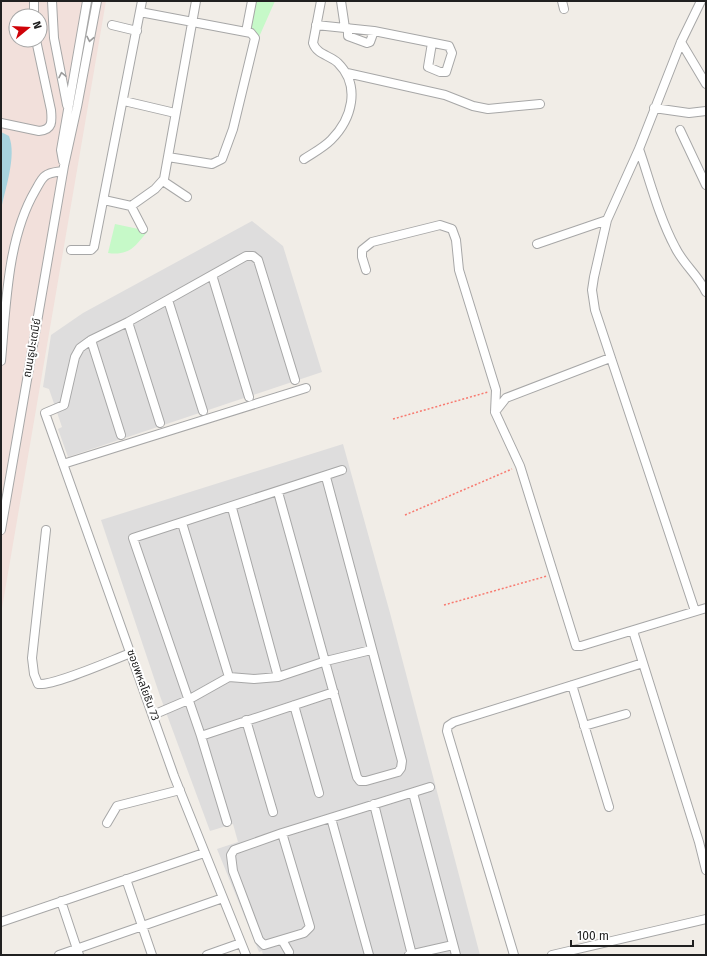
<svg xmlns="http://www.w3.org/2000/svg" width="707" height="956" font-family="'Fira Sans','Noto Sans Thai',sans-serif">
	<rect width="100%" height="100%" fill="#f1ede7"/>
	<path fill="#dedddd" d="M252,221L283,246L322,372L68,457L58,429L62,427L49,389L43,387L51,335L83,313Z
		M343,444L390,613L480,955H263L262,951L259,952L217,849L238,842L233,824L210,831L160,696L101,520Z"/>
	<path fill="#f2e0db" fill-rule="evenodd" d="M1,1H106L1,614ZM16,16H40V40H16Z"/>
	<path fill="#c6f9c8" d="M252,1H275L259,37L245,32Z
		M115,224L148,231C135,246 130,256 108,253Z"/>
	<path fill="#a8d3de" d="M1,132L9,136C17,156 5,189 1,210Z"/>
	<g fill="none" stroke-linecap="round" stroke-linejoin="round">
		<defs>
			<path id="minor" d="M52,1L54,38L67,105
				M341,1L345,28
				M562,1L564,9
				M140,12L251,33L255,38L233,129L222,159L212,164L168,157
				M34,16V1
				M112,25L137,31
				M316,25L374,31L449,46L452,53L446,72H440L428,67L432,43
				M348,28V36L367,43L370,42L374,31
				M246,32L252,1
				M681,42L706,84
				M347,73L445,95L473,106L488,109L540,104
				M124,101L175,113
				M654,108L689,113L706,111
				M1,123L39,131C53,130 52,121 51,110L36,40
				M680,130L706,185
				M639,149C650,181 659,217 675,247C683,264 698,275 706,292
				M304,159C313,153 323,148 331,140C352,119 361,86 338,63C330,55 317,55 313,43L321,1
				M63,161L61,150L87,1
				M163,181L187,197
				M104,200L131,206L155,189L164,179L196,1
				M131,206L143,229
				M537,244L607,220
				M71,250H91L94,247L142,1
				M366,270L362,257V250L372,242L440,225L452,229L456,240L459,270L496,390L495,412L506,398L610,358
				M212,275L249,397
				M168,300L203,411
				M128,322L160,423
				M91,340L121,435
				M1,361C6,307 7,239 35,191C38,186 41,179 45,176C50,172 57,172 63,171
				M495,412L520,466L576,646H581L706,608
				M63,464L306,388
				M278,492L357,777L360,781H366L398,772L401,768L402,761L326,477
				M232,508L278,677
				M182,523L229,677
				M1,530L64,166L77,107L97,1
				M46,530L32,658L34,674L38,684C54,686 112,660 131,653
				M695,611L595,310L592,290L594,277L607,220L639,149L681,42L701,1
				M633,631L699,842L706,870
				M572,685L609,807
				M294,705L319,793
				M153,715L188,700L229,677L254,679L278,677L326,661L371,650
				M246,720L273,812
				M584,726L626,714
				M201,736L334,692
				M413,793L456,955
				M374,804L412,955
				M331,818L369,955
				M227,822L201,736L133,538L342,470
				M107,823L117,806L180,790
				M282,833L310,927L304,933L264,945L259,940L233,871L231,855L234,850L282,833L430,787
				M126,879L152,955
				M61,901L79,955
				M1,922L204,853
				M282,940L289,952
				M59,955L223,898
				M207,955L241,943
				M246,955L174,776L45,413L64,405L75,357L80,348L91,340L128,322L246,256H253L258,260L295,380
				M409,955L453,945
				M514,955L447,731L448,726L454,722L643,663
				M552,955L706,919"/>
		</defs>
		<use href="#minor" stroke="#a7a7a7" stroke-width="10"/>
		<path stroke="#f87a70" stroke-width="1.5" stroke-dasharray="2 2" stroke-linecap="butt" d="M393,419L488,392
			M405,515L512,469
			M444,605L547,576"/>
		<use href="#minor" stroke="#fff" stroke-width="8"/>
	</g>
	<defs><path id="oneway-chevron" d="M-2-3.5L2.5 0L-2 3.5" fill="none" stroke-width="1.6" stroke-linecap="round" stroke-linejoin="round"/></defs>
	<g stroke="#9b9b9b">
		<use href="#oneway-chevron" transform="translate(90 39) rotate(101)"/>
		<use href="#oneway-chevron" transform="translate(62 75) rotate(-102)"/>
	</g>
	<g text-anchor="middle" dominant-baseline="central" stroke-width="4" stroke-linejoin="round" paint-order="stroke">
		<g font-size="11" fill="#202020" stroke="#fff">
			<text transform="translate(32 348) rotate(-80)">ถนนธูปะเตมีย์</text>
			<text transform="translate(143 685) rotate(70)">ซอยพหลโยธิน 73</text>
		</g>
	</g>
	<rect width="707" height="956" fill="none" stroke="#202020" stroke-width="4"/>
	<g transform="translate(28 28) rotate(72)"><circle r="19" fill="#ffffff" stroke="#a6a6a6"/>
	<path d="M0-3L7 15L0 10L-7 15Z" fill="#cf0208"/>
	<text y="-6" font-size="11" font-weight="bold" text-anchor="middle" fill="#202020">N</text>
	</g>
	<path d="M571 940v6h122v-6" fill="none" stroke="#202020" stroke-width="2"/>
	<text x="577" y="940" font-size="12" fill="#202020" stroke="#ffffff" stroke-width="3" paint-order="stroke">100 m</text>
</svg>
